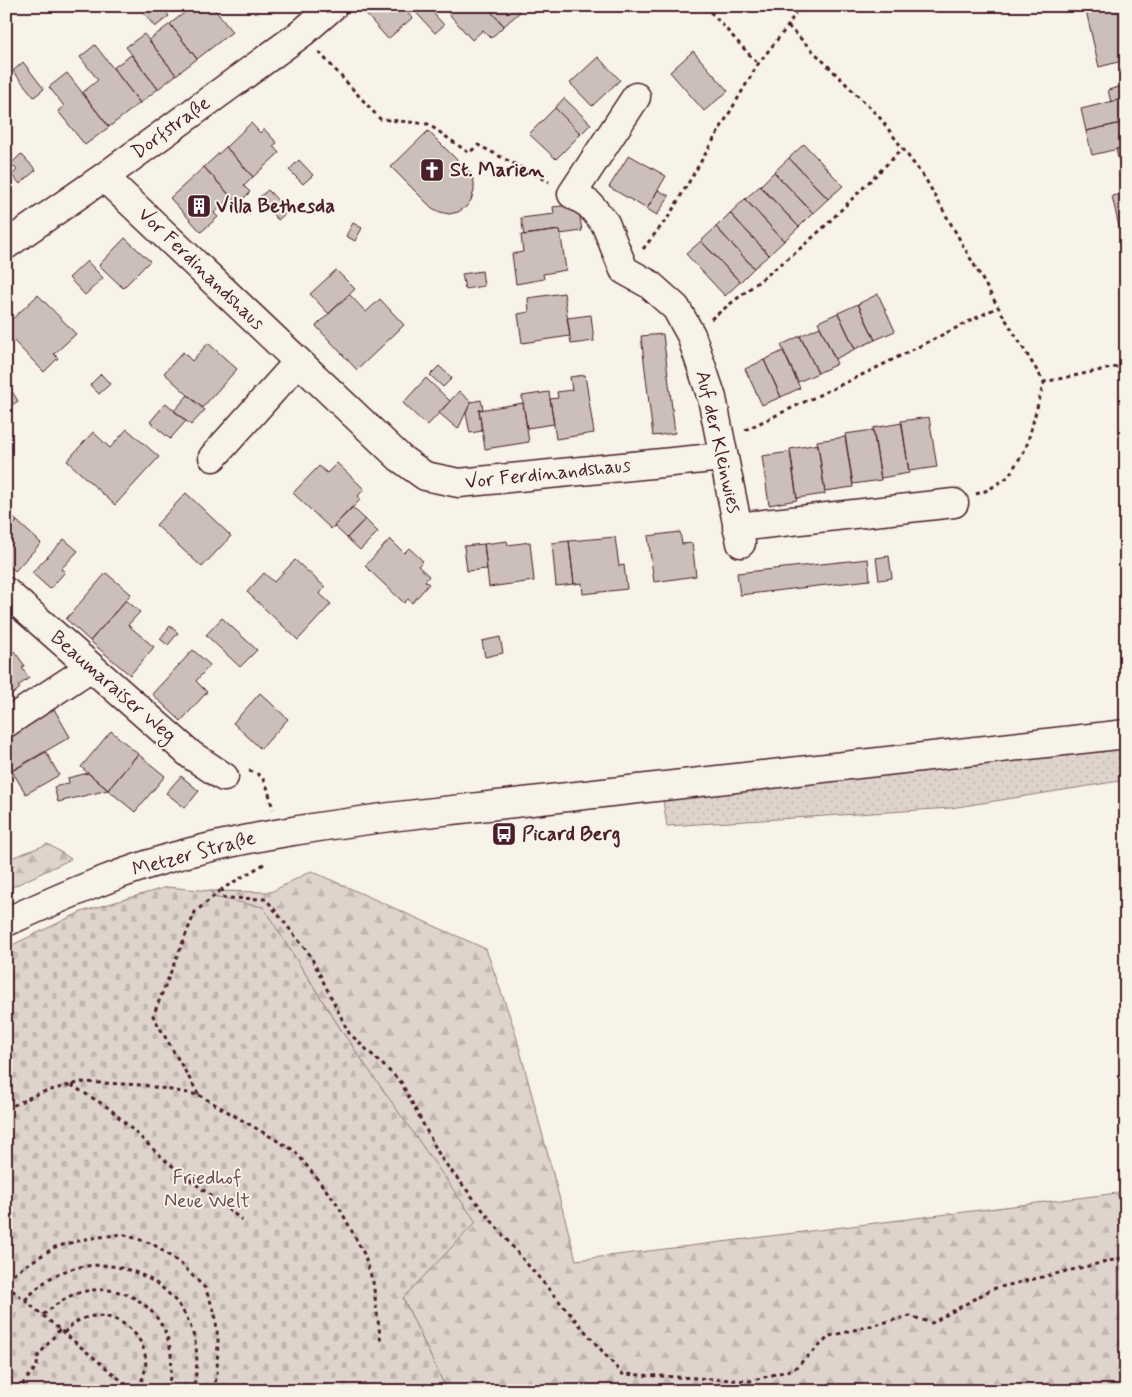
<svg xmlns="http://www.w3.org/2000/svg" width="1132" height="1397" font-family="Mynerve,sans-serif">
	<defs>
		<pattern id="grass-dots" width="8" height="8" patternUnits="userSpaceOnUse" patternTransform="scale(1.25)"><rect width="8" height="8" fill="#ded4cc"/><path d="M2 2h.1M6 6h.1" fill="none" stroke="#c0b6af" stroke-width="1.8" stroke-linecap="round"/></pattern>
		<pattern id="forest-firs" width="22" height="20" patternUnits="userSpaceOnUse" patternTransform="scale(1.25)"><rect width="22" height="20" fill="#ded4cc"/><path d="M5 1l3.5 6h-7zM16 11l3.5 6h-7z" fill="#c0b6af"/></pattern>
		<pattern id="cemetery-stones" width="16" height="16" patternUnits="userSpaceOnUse" patternTransform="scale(1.25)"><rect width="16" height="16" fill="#ded4cc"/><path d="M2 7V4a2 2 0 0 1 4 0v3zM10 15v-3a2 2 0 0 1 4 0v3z" fill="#c0b6af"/></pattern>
	</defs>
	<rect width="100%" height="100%" fill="#f7f3e8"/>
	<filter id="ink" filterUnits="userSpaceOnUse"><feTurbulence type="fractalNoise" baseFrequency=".02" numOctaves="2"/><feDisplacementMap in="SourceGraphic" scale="10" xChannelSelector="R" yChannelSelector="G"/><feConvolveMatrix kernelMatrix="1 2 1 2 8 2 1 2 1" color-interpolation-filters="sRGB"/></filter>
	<g filter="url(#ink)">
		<path fill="url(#grass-dots)" stroke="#947a7c" d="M1126,747V780L951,808L667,826L663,800Z"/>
		<path fill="url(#forest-firs)" stroke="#947a7c" d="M48,844L71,859L6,890V860Z
			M311,871L486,949L514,1028L576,1260L1126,1192V1391H447L403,1298L345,1036L263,908L213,897L211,891L271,892Z"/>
		<path fill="url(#cemetery-stones)" stroke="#947a7c" d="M167,887L211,891L213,897L263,907L345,1036L476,1222L403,1298L447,1391H6V948L81,912Z"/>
		<path fill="#ccbfb9" stroke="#4a1f2b" d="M140,6H161L169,16L155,27L139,7Z
			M193,6H212L232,32L197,59L170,24Z
			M374,6H402L412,18L388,39L365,13Z
			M410,6H427L444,25L435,33Z
			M442,6H486L504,26L491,38L483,30L472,40Z
			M486,6H515L520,12L504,26Z
			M1085,6H1126V60L1099,67Z
			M170,24L197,59L176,75L149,40Z
			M144,34L176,75L158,89L126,47Z
			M95,45L140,103L109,127L82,93L98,80L80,57Z
			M693,51L728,91L704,111L670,72Z
			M131,55L158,89L140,103L113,68Z
			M598,57L620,80L592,106L570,83Z
			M23,62L44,89L34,97L13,71Z
			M67,73L109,127L85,145L58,111L64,106L49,87Z
			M1126,85V98L1111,102L1108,90Z
			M564,98L591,124L581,134L555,108Z
			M1126,98V122L1086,131L1081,109Z
			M555,108L581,134L556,159L529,134Z
			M1126,122V147L1092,155L1086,131Z
			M251,123L260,133L264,129L277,143L273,146L279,153L253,177L226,147Z
			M428,131L471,174L474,182V191L471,200L466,207L458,212L449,214L440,212L432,208L391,167Z
			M804,144L843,186L828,199L789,158Z
			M226,147L253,177L244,186L250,192L238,204L204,167Z
			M1126,147V162L1119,163L1116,149Z
			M21,154L36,170L20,184L12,175L17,170L11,164Z
			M629,155L666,176L647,209L609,187Z
			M789,158L828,199L813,213L774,172Z
			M299,160L313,175L303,184L289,170Z
			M204,167L231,197L214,213L218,217L201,232L170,198Z
			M774,172L813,213L799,227L760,186Z
			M760,186L799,227L784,241L745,199Z
			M268,190L288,211L278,220L258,198Z
			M658,190L669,196L657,215L647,209Z
			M1126,193V244H1123L1112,196Z
			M745,199L784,241L769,255L730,213Z
			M578,204L582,231L560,234V230L524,235L521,218L554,214L553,207Z
			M730,213L769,255L754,268L716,227Z
			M353,223L362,228L355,241L346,236Z
			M716,227L754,268L740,282L701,241Z
			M560,230L566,270L543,274L544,279L516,284L512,254L523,252L521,235Z
			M125,238L150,261L123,288L99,265Z
			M701,241L740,282L725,296L686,254Z
			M87,261L103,278L85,295L69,278Z
			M336,270L355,289L329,314L310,294Z
			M482,271L484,286L465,289L462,274Z
			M564,293L570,336L522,343L518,314L529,312L528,298Z
			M349,294L366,312L380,299L404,325L357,370L316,326Z
			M878,294L895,331L875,340L858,304Z
			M38,295L76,334L54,354L58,358L44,372L6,333V325Z
			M858,304L875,340L855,349L838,313Z
			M838,313L855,349L835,359L818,322Z
			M591,315L594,341L571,344L567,318Z
			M820,327L837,364L818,373L800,336Z
			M663,334L675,433L653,436L641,336Z
			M800,336L818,373L798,382L781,345Z
			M208,343L237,369L202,408L164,373L183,352L192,361Z
			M783,351L800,388L781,397L764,360Z
			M764,360L781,397L762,405L745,369Z
			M439,366L452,378L443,387L430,375Z
			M101,374L110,384L99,394L90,385Z
			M585,375L594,433L556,439L550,399L558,398L557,392L572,390L570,377Z
			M426,378L450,401L427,426L403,403Z
			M8,385L18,401L6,409V387Z
			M459,391L471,402L458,429L439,413Z
			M549,392L554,424L527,428L522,396Z
			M188,395L205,410L191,425L174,411Z
			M481,400L483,409L479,410L482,431L470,433L466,413L471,402Z
			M166,403L186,421L170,439L150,422Z
			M523,403L529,442L485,449L479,410Z
			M929,417L937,467L909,471L901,421Z
			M902,423L909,473L881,478L873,428Z
			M127,429L159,457L115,505L67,461L93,432L110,448Z
			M873,430L881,480L853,484L845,434Z
			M845,437L853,487L825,491L817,441Z
			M818,444L825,494L797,498L790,449Z
			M790,452L797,500L769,505L762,456Z
			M337,463L364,489L358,496L361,499L331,529L293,493L319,466L327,473Z
			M186,493L231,536L202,567L156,525Z
			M352,507L365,519L347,538L334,526Z
			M6,512L17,521L6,533Z
			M365,519L378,532L360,550L347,538Z
			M17,521L41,543L15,571L6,562V533Z
			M680,532L682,544L692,543L696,576L654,582L648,536Z
			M615,537L619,566L624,565L627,589L583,594L582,583L574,584L569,541Z
			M64,539L78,551L61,569L65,572L50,589L32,573Z
			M390,539L404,553L409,548L423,561L418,566L429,576L425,581L429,584L412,603L408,599L404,603L365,566Z
			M507,541L508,545L530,542L534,581L489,587L484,544Z
			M569,541L574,584L556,586L552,543Z
			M484,544L487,569L467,571L464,546Z
			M889,556L892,578L879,580L876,558Z
			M868,559L870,580L740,595L737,573Z
			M295,560L325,587L319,593L331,604L298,640L247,592L264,573L274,582Z
			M106,573L131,594L90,641L66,619Z
			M126,600L140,612L128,625L154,647L130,675L90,641Z
			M222,618L257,650L240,667L206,635Z
			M170,626L178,633L168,645L160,639Z
			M500,637L503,653L485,657L482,641Z
			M6,648L11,654L14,651L25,666L22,668L29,678L18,686L20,688L7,699Z
			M193,650L210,665L196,681L207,692L181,721L152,694Z
			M260,693L288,719L261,749L233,723Z
			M50,702L70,737L6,774V727Z
			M111,731L138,754L108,790L81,767Z
			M46,752L59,775L26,794L12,771Z
			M138,754L165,776L135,812L108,790Z
			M88,773L108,790L58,802L54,787L69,783L68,778Z
			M181,776L199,791L185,808L166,793Z"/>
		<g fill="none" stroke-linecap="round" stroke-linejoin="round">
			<defs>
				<path id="minor" d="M636,97L572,194L589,204L605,223L624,270L649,284L676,308L691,335L712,398L741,543
					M104,177L400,458L425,476L459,483L723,457
					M6,245L104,177L302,33L333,6
					M213,457L298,362
					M737,527L954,503
					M6,592L191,755L224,777
					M6,723L91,667"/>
				<path id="major" d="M6,922C66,895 127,868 191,852C257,835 323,826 390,817L1126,734"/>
			</defs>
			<use href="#minor" stroke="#4a1f2b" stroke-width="31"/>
			<use href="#major" stroke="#4a1f2b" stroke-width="31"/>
			<path stroke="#4a1f2b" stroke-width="3" stroke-dasharray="4 4" stroke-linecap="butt" d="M705,6L758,64
				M788,26L880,118L926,180L998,307L1044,382L1126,365
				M319,52L380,119L428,124L469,153L478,145L549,182
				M643,249L669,216L758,64L788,26L799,6
				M711,319L795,253L822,229L903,148
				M745,430L868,372L998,307
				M976,494L988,490L1008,477L1026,448L1044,382
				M249,771C268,774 268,793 273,809
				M264,864L222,889L224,898L266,899L310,955L349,1033L401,1082L441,1158L515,1250L622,1374L750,1381L794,1369L830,1336L910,1316L932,1323L992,1289L1126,1257
				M71,1085L109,1108L166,1161L242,1220
				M199,1095L295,1151L338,1205L364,1254L373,1282L381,1343
				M6,1109L39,1093L82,1082L143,1085L199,1095L153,1016L195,912L222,889
				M6,1278L55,1247L86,1239L122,1234L153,1244L181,1264L205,1288L215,1313L218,1340L217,1375L213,1391
				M6,1285L134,1391
				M25,1300C34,1291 43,1282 54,1276C107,1248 177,1277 193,1334C199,1353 197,1372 193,1391
				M43,1315C56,1304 69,1294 86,1291C145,1280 187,1337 166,1391
				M64,1333C101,1287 173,1343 135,1391
				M17,1391L37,1366L38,1356L60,1329"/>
			<use href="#minor" stroke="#f7f3e8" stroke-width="28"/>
			<use href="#major" stroke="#f7f3e8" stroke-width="28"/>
		</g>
	</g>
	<defs>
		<symbol id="church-square" viewBox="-11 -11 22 22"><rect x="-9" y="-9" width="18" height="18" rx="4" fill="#4a1f2b" stroke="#f7f3e8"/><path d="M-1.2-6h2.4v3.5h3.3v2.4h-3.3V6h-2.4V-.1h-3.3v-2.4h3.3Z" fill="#fff"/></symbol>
		<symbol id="building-square" viewBox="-11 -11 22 22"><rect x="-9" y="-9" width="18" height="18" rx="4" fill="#4a1f2b" stroke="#f7f3e8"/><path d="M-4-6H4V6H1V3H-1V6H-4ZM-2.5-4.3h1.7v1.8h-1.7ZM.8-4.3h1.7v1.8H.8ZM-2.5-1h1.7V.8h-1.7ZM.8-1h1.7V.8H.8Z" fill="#fff"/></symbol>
		<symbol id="bus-square" viewBox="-11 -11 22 22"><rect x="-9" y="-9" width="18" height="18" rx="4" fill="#4a1f2b" stroke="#f7f3e8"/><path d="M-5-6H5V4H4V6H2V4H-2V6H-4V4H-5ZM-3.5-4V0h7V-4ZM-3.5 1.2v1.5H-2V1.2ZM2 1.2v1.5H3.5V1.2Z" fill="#fff"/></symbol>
	</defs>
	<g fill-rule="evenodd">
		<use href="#church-square" x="418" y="156" width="28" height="28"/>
		<use href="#building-square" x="185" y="192" width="28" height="28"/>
		<use href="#bus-square" x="490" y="820" width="28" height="28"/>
	</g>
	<g text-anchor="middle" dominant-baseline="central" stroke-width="4" stroke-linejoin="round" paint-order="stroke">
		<g font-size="20" fill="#4a1f2b" stroke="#f7f3e8">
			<text transform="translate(171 128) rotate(-36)">Dorfstraße</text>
			<text transform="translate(201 269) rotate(44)">Vor Ferdinandshaus</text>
			<text transform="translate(718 442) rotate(77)">Auf der Kleinwies</text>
			<text transform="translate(548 474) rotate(-6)">Vor Ferdinandshaus</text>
			<text transform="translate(113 687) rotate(41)">Beaumaraiser Weg</text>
			<text transform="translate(194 854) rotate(-15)">Metzer Straße</text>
		</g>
		<g font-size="20" font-weight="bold" fill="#4a1f2b" stroke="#f7f3e8" text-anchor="start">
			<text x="450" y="170">St. Marien</text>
			<text x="216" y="206">Villa Bethesda</text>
			<text x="522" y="834">Picard Berg</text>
		</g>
		<g font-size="20" fill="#6f4c53" stroke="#f7f3e8">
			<text x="207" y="1178">Friedhof<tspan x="207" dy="23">Neue Welt</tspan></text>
		</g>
	</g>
	<rect width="1132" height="1397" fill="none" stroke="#f7f3e8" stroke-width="25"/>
	<rect x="12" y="12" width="1107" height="1372" fill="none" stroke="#4a1f2b" stroke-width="2" filter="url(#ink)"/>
</svg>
